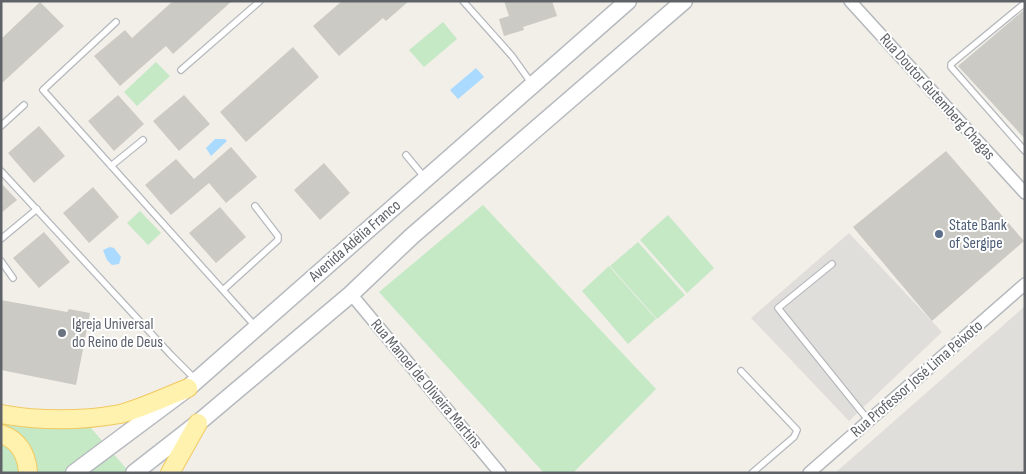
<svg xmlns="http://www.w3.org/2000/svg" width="1026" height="474" font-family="'Sofia Sans Condensed',sans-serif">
	<rect width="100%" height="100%" fill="#f1efe8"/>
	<path fill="#e0deda" d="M849,233L942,332L849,421L751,318Z
		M1025,306V473H835Z"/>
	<path fill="#c5e8c5" d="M443,22L457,39L424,67L409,50Z
		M156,62L170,76L137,106L124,92Z
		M483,205L656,389L573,473H544L379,292Z
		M140,211L161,233L148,245L127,223Z
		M668,215L714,268L687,293L640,240Z
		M638,242L685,295L657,319L610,266Z
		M609,266L656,319L628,344L582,291Z
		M1,421L19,425L91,428L130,473H1Z"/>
	<path fill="#aadaff" d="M476,68L484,77L458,99L450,90Z
		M215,139H225L227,141L211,156L206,148Z
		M110,247L114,248L121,257L119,264L112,265L107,260L103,250Z"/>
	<path fill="#cccac5" d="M173,1H232L173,54L166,46L120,86L94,56L125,30L132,38Z
		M342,1H409L386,21L383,18L339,56L313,26Z
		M504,1H552L557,16L523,27L524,30L504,36L499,19L509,16Z
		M40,2L64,26L1,84V39Z
		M1025,9V139L958,66Z
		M293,47L319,77L246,142L220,112Z
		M118,95L144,124L114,151L88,121Z
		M184,95L210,124L179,151L153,121Z
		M39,126L65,156L34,183L8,153Z
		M231,147L257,177L226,203L209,183L171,215L145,185L176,159L194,179Z
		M946,151L1024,241L932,321L853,227Z
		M324,163L350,193L320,220L294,190Z
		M1,183L17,200L1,213Z
		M93,187L119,217L89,243L63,213Z
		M220,207L246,237L216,263L189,233Z
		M44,232L70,262L39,288L13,258Z
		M1,300L67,312L69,309L90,313L76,385L1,370Z"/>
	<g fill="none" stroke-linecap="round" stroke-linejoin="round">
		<defs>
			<path id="lane" d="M463,1L512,56L532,84
				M1025,3L951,64V67L1025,151
				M116,22L43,90L256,327
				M181,70L260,1
				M1,126L24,105
				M406,155L425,178
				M111,166L143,140
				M1,171L171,355L196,380
				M1,239L37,209
				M1,261L13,278
				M832,264L778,308L869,421
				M223,290L278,240V236L255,206
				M741,371L797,430L794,437L752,473"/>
			<path id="street" d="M850,1L1025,193
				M351,294L500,473
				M809,473L1025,284"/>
			<path id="secondary" d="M74,473L188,388L628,1
				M134,473L198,423L351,294L412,236L684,1"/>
			<path id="primary" d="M1,414C40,421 81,421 120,414C140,409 168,396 188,388
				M1,434C19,440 27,455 28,473
				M170,473L198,423"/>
		</defs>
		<use href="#lane" stroke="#b5b8bc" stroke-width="8"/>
		<use href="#street" stroke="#b5b8bc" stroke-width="14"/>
		<use href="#secondary" stroke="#b6babf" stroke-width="19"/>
		<use href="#primary" stroke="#f2c960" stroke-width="20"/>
		<use href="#lane" stroke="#fff" stroke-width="5.5"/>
		<use href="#street" stroke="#fff" stroke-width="11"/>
		<use href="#secondary" stroke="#fff" stroke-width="16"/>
		<use href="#primary" stroke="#fff2af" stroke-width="18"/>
	</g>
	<circle fill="#5c6f8a" stroke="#fff" stroke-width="2" cx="939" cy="234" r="5"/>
	<circle fill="#6b7280" stroke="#fff" stroke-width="2" cx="62" cy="333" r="5"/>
	<g text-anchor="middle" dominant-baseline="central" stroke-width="4" stroke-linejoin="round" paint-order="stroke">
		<g font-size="16" fill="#5f6368" stroke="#fff">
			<text transform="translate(937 97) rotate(48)">Rua Doutor Gutemberg Chagas</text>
			<text transform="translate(355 241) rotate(-41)">Avenida Adélia Franco</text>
			<text transform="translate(917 379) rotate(-41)">Rua Professor José Lima Peixoto</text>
			<text transform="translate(426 384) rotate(50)">Rua Manoel de Oliveira Martins</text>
		</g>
		<g font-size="16" fill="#4e5e75" stroke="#fff" text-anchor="start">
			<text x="949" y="225">State Bank<tspan x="949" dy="18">of Sergipe</tspan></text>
		</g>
		<g font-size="16" fill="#5b616d" stroke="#fff" text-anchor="start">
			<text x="72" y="324">Igreja Universal<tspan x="72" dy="18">do Reino de Deus</tspan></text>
		</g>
	</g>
	<rect width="1026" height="474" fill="none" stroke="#5f6368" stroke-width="5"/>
</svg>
